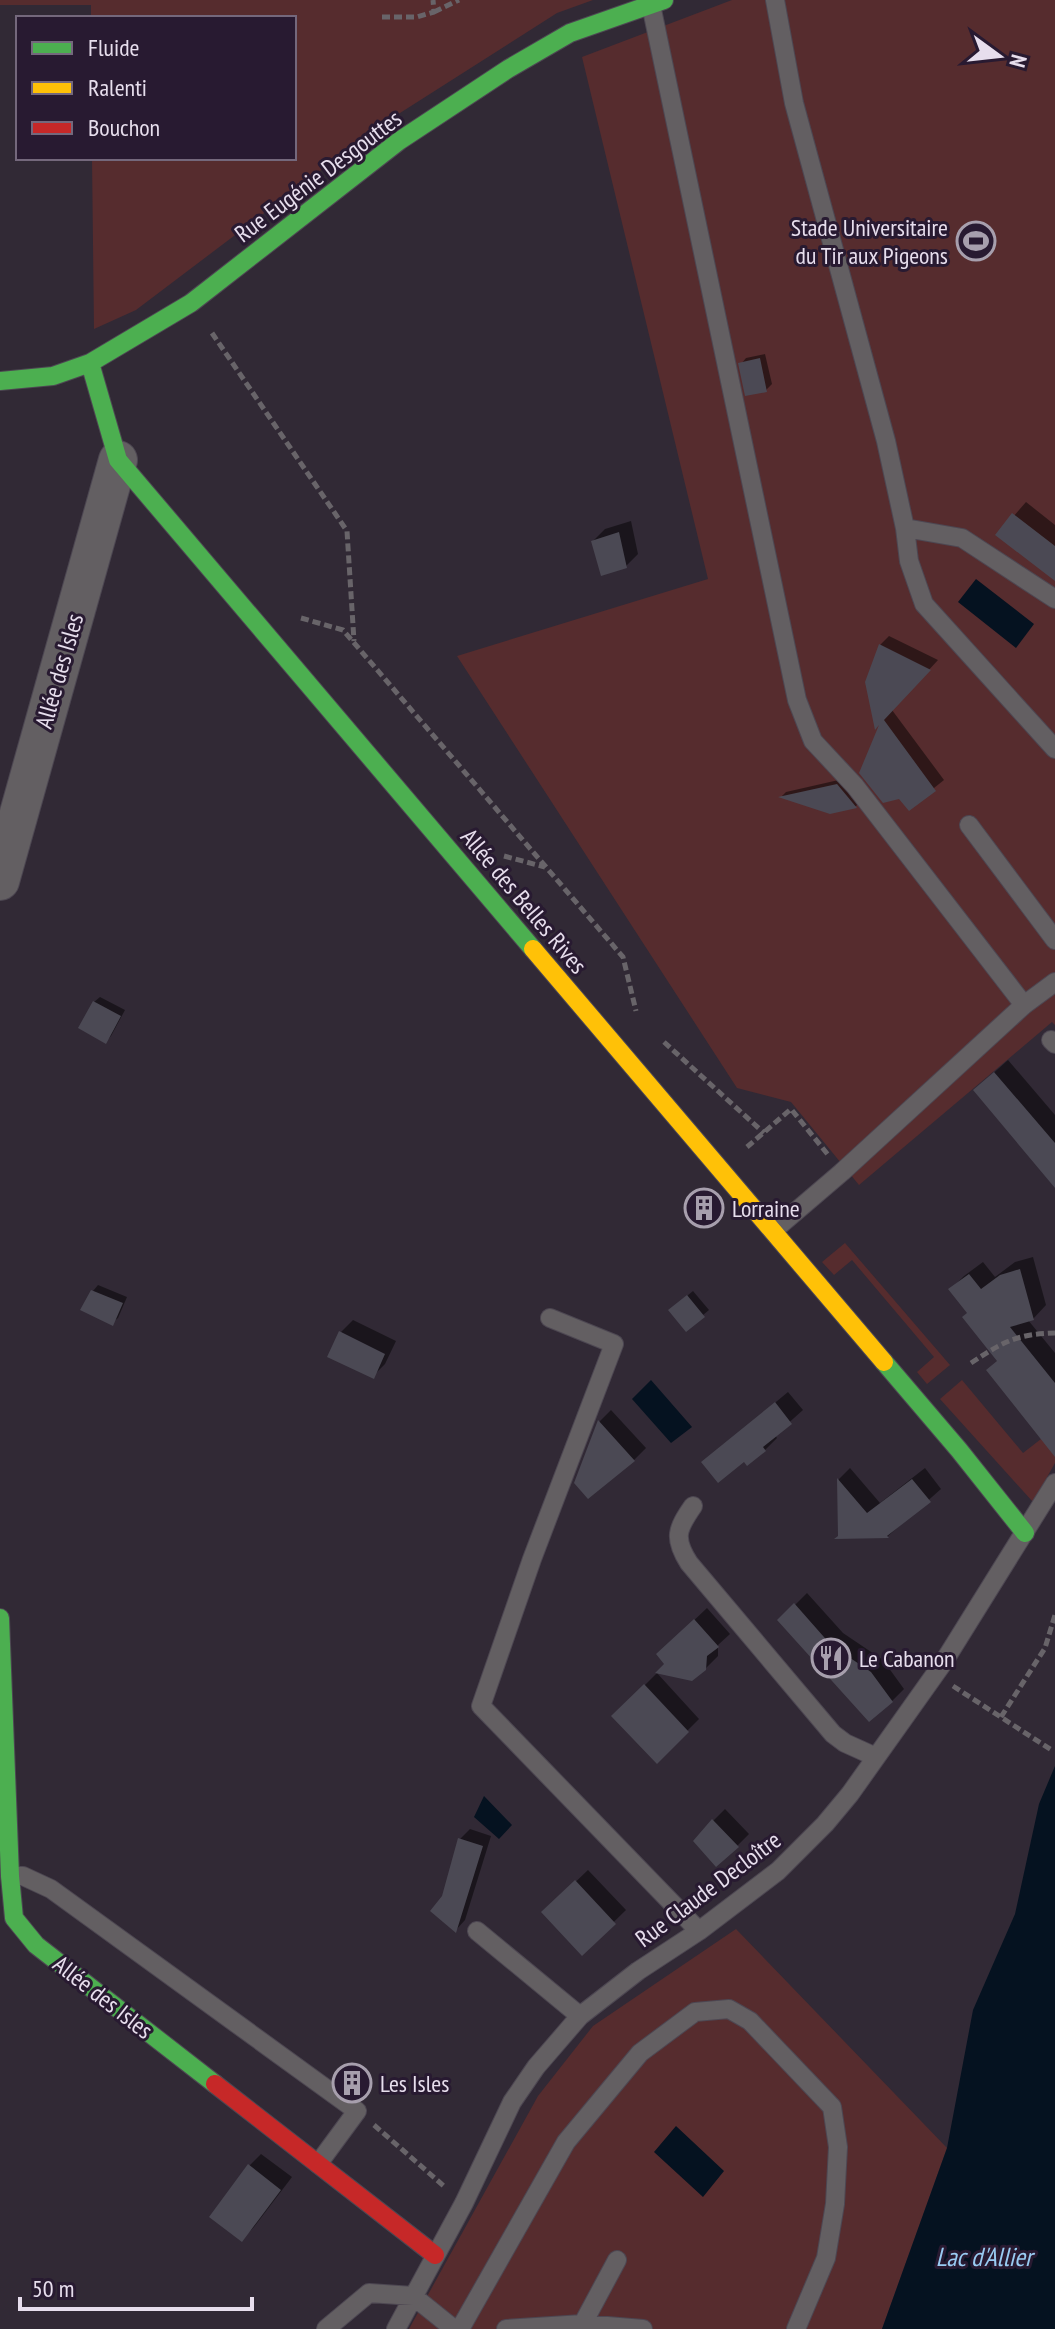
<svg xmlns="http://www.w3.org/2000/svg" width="1055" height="2329" font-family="'PT Sans Narrow',sans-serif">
	<rect width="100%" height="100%" fill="#312935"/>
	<path fill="#562c2e" d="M0,0H593L557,13L378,127L136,310L94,329L92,158H294V18H91V5H0Z
		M732,0H1055V1025L1052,1022L859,1185L791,1102L737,1088L457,656L708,579L582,57Z
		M845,1243L950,1365L927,1384L917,1372L934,1357L852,1260L834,1275L822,1262Z
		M962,1380L1023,1453L1041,1439L1055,1438V1463L1033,1502L940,1399Z
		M736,1929L947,2148L882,2329H409L538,2096L593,2026Z"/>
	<path fill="#051220" d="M976,579L1034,624L1016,648L958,602Z
		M651,1380L692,1427L671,1443L632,1399Z
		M1055,1766V2329H882L947,2148L973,2010L1015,1914L1039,1804Z
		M484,1796L512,1825L499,1839L474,1817Z
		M676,2126L724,2171L703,2197L654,2152Z"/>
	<path fill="#0007" d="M765,354L772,384L766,390L741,364L746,358Z
		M1026,502L1055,525V578L998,534Z
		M631,521L638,554L626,566L593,541L605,529Z
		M889,636L938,660L892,710L944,780L909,808L900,797L862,773L885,717L880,645Z
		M843,779L861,801L856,806L830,812L782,796L786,792Z
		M100,997L125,1010L111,1036L106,1041L94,1002Z
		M1008,1060L1055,1115V1171L989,1077Z
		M1033,1257L1046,1305L1033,1319L1028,1320L1055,1353V1435L999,1360L969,1313L951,1289L964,1276L983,1262L995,1277L1015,1262Z
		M98,1285L127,1297L118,1318L112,1323L93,1291Z
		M693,1291L709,1310L703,1315L676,1305Z
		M353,1320L396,1341L385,1364L373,1376L341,1332Z
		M788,1392L803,1410L775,1435L777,1438L765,1450L744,1459L703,1462Z
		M611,1410L646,1448L634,1460L576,1482L600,1421Z
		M850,1468L880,1503L925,1468L941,1489L888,1536L839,1537V1479Z
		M807,1593L843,1633L883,1660L904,1689L892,1701L780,1620Z
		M707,1608L730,1634L718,1645V1656L705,1669L667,1664L670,1643Z
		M657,1673L699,1719L657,1761L614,1716Z
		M725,1809L749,1834L737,1846L713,1821Z
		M470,1829L491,1836L465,1920L456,1930L444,1897L460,1839Z
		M588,1870L626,1910L582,1953L544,1912Z
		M261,2154L292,2177L254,2227L242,2239L249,2166Z"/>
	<path fill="#4b4954" d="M760,358L767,392L745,396L738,363Z
		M1012,513L1055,546V581L995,535Z
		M619,532L627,568L601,576L591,541Z
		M879,644L931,670L884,720L936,791L909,811L899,799L883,803L859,773L879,725L875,730L865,682Z
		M837,784L857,808L830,814L778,797Z
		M93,1001L121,1016L106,1044L78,1028Z
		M994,1072L1055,1143V1188L973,1090Z
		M1020,1269L1034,1320L1010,1327L1055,1383V1457L986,1370L997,1361L962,1317L967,1313L948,1289L969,1274L981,1289L1000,1275Z
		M91,1290L123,1303L113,1326L80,1310Z
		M687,1295L705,1317L686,1332L668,1310Z
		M339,1331L385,1354L374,1379L327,1357Z
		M775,1402L792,1424L763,1447L766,1451L747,1466L744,1462L718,1483L701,1462Z
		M598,1420L635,1461L588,1499L574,1483Z
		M837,1478L867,1513L912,1479L931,1502L887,1536L889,1538L834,1539L838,1536Z
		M794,1603L831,1645L871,1672L893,1702L869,1722L777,1620Z
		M694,1619L719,1647L707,1656L706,1670L692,1681L655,1673L664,1664L656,1654Z
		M644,1684L689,1732L657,1764L611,1716Z
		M712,1819L739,1847L716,1867L693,1841Z
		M458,1838L483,1846L456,1933L430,1911L442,1896Z
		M575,1880L616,1924L582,1956L541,1912Z
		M248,2164L281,2190L242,2242L209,2217Z"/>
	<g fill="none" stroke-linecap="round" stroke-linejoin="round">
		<defs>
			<path id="lane" d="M775,0L794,103L886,441L905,528L962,538L1055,599
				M651,5L797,700L813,741L855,786L1024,1005
				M905,528L909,561L924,604L1055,749
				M969,825L1055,940
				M1051,1040L1055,1044
				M773,1231L842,1172L1024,1005L1055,982
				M550,1318L614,1344L532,1559L481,1706L699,1931
				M693,1506C677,1529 673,1538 689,1563L833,1734L845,1743L876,1757
				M10,1876H23L51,1889L357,2111L318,2164
				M477,1931L580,2016
				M326,2329L369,2293L413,2296L454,2329
				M396,2329L464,2203L512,2102L536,2067L580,2016L638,1971L699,1931L778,1871L825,1824L850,1794L943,1663L1055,1483
				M460,2329L566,2142L640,2053L695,2012L729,2009L750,2021L832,2107L838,2147L835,2204L826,2258L796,2329
				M506,2329L583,2324L643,2329
				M580,2329L617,2260"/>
			<path id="street" d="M0,881L118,460"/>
			<path id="fast" d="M90,363L118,460L533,949
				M0,381L53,376L90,363L191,303L399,141L508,69L570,33L664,0
				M884,1362L959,1450L1025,1533
				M0,1618L10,1876L14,1918L36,1945L215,2084"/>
			<path id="slow" d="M533,949L884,1362"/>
			<path id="jam" d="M215,2084L435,2255"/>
		</defs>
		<use href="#lane" stroke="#4d4752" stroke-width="20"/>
		<use href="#street" stroke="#4d4752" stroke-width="40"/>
		<use href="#fast" stroke="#4d4752" stroke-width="20"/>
		<use href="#slow" stroke="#4d4752" stroke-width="20"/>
		<use href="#jam" stroke="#4d4752" stroke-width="20"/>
		<path stroke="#686469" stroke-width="5" stroke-dasharray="8 4" stroke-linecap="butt" d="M434,12L459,0
			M382,17H417L434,12L433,0
			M212,333L347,531L354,641
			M301,618L343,630L623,957L636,1011
			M504,856L545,867
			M664,1042L764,1133
			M747,1147L791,1109L829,1156
			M971,1363C1003,1342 1016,1334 1055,1333
			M953,1686L1053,1751
			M1001,1717L1045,1648L1055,1615
			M374,2125L445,2187"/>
		<use href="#lane" stroke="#635f62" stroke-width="18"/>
		<use href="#street" stroke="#635f62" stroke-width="38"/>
		<use href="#fast" stroke="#4caf50" stroke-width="18"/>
		<use href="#slow" stroke="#ffc107" stroke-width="18"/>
		<use href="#jam" stroke="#c62828" stroke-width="18"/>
	</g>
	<defs>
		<symbol id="stadium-ring" viewBox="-11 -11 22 22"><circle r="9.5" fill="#281a31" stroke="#a79fad" stroke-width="1.5"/><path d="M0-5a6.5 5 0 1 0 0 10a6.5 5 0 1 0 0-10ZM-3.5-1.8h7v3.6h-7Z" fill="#a79fad"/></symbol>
		<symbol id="building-ring" viewBox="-11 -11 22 22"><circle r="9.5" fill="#281a31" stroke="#a79fad" stroke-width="1.5"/><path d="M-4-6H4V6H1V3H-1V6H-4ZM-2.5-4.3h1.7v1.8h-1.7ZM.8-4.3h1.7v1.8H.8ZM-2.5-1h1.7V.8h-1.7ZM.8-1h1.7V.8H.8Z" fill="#a79fad"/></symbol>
		<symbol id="restaurant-ring" viewBox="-11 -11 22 22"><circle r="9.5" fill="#281a31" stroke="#a79fad" stroke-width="1.5"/><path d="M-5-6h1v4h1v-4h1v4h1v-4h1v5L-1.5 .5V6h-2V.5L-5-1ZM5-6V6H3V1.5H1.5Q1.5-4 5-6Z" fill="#a79fad"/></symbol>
	</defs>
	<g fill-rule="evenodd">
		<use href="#stadium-ring" x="954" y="219" width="44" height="44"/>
		<use href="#building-ring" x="682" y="1186" width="44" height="44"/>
		<use href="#restaurant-ring" x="809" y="1636" width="44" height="44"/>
		<use href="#building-ring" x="330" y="2061" width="44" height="44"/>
	</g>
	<g text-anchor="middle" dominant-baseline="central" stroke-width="6" stroke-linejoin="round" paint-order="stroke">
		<g font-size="24" fill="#e7deed" stroke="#281a31">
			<text transform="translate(318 176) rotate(-37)">Rue Eugénie Desgouttes</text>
			<text transform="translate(59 671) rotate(-74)">Allée des Isles</text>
			<text transform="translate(524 901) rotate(50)">Allée des Belles Rives</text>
			<text transform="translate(708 1889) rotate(-37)">Rue Claude Decloître</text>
			<text transform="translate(103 1997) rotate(38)">Allée des Isles</text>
		</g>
		<g font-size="24" fill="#e7deed" stroke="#281a31" text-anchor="start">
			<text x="948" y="227" text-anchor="end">Stade Universitaire<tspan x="948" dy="28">du Tir aux Pigeons</tspan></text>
			<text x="732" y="1208">Lorraine</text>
			<text x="859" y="1658">Le Cabanon</text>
			<text x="380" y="2083">Les Isles</text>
		</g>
		<g font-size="26" font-style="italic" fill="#99cbf2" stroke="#281a31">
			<text x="984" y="2256">Lac d'Allier</text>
		</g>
	</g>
	<rect x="16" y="16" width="280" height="144" fill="#281a31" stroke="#74687c" stroke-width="2"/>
	<rect x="32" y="42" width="40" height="12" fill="#4caf50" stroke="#74687c" stroke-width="2"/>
	<text x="88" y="56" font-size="24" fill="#e7deed">Fluide</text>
	<rect x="32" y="82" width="40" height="12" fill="#ffc107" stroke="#74687c" stroke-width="2"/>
	<text x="88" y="96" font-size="24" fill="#e7deed">Ralenti</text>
	<rect x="32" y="122" width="40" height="12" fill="#c62828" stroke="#74687c" stroke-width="2"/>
	<text x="88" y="136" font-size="24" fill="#e7deed">Bouchon</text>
	<g transform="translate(999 56) rotate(105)" stroke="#281a31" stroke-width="6" paint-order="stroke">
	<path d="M0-6L14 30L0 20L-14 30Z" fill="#e7deed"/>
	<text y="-12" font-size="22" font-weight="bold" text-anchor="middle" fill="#e7deed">N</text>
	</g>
	<path d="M20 2297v12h232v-12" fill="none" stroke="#e7deed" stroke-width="4"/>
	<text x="32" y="2297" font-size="24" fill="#e7deed" stroke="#281a31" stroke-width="6" paint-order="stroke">50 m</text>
</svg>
